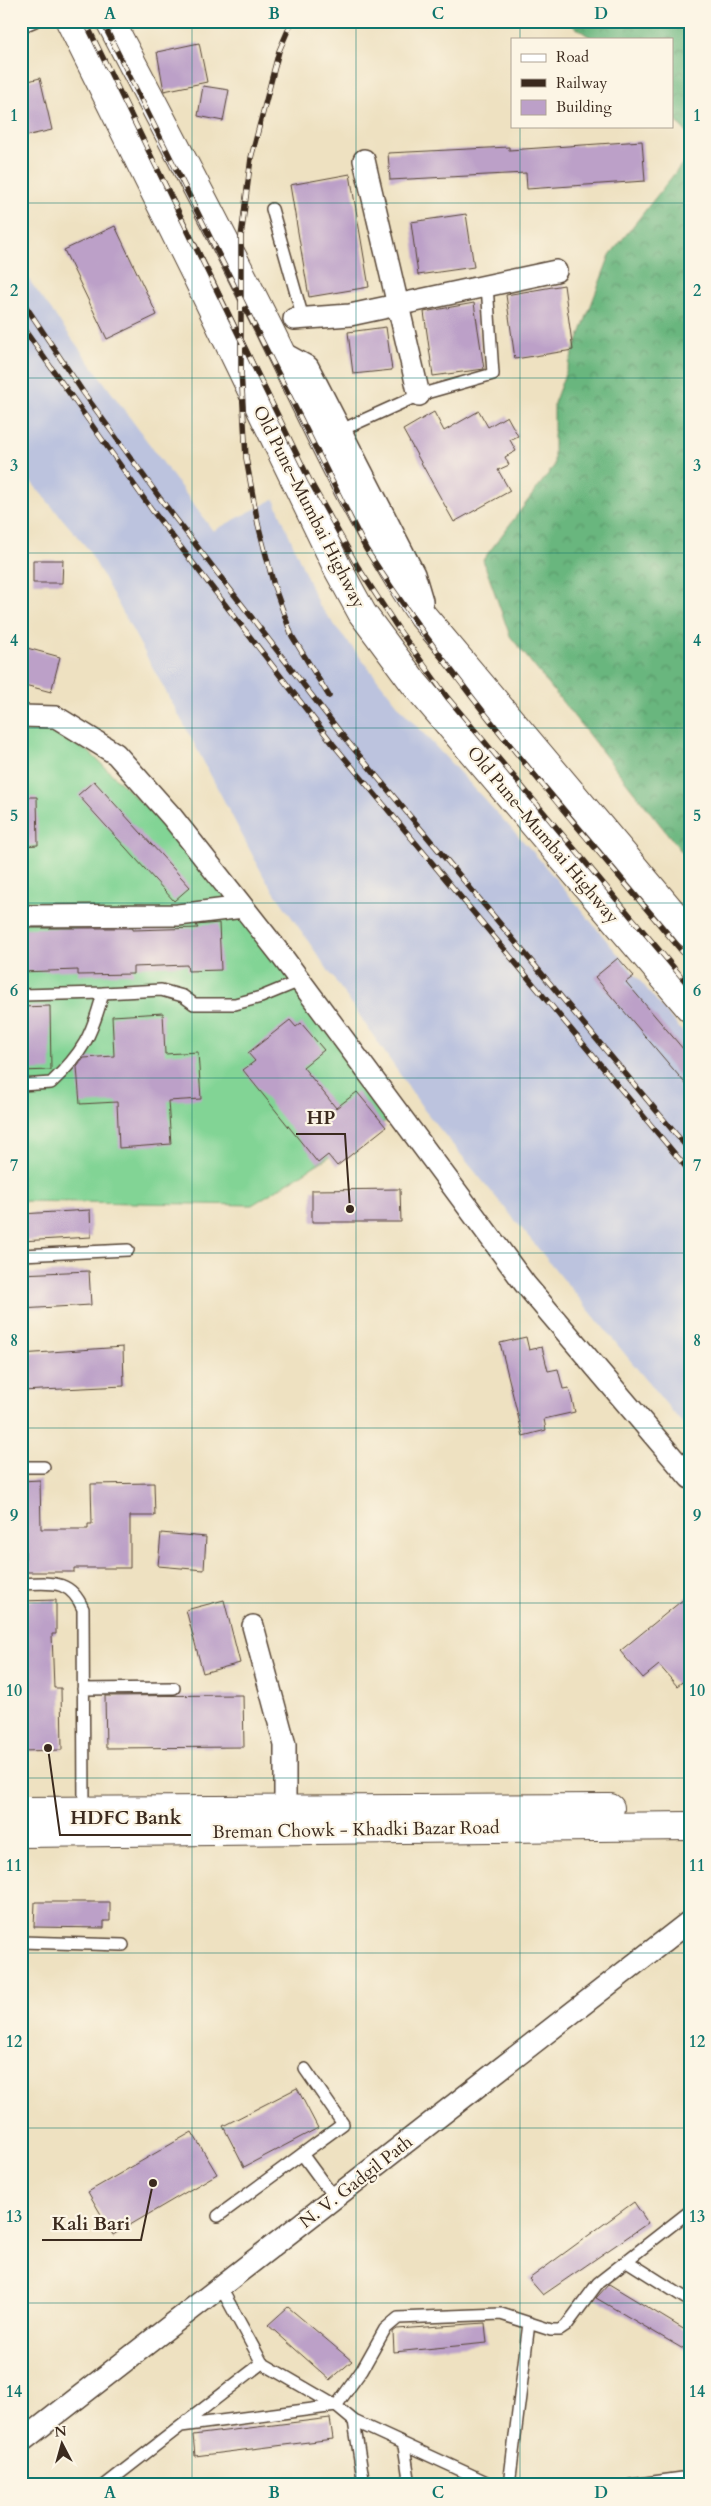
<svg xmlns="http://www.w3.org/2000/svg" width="711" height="2506" font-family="Cardo,serif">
	<defs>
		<pattern id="forest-crowns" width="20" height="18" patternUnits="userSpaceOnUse" patternTransform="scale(1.25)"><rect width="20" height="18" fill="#69b67e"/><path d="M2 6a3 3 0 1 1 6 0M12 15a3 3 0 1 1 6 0" fill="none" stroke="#589467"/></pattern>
	</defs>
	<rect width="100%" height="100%" fill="#fcf5e5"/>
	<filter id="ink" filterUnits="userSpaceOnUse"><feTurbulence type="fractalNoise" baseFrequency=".02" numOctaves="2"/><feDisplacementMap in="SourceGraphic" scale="10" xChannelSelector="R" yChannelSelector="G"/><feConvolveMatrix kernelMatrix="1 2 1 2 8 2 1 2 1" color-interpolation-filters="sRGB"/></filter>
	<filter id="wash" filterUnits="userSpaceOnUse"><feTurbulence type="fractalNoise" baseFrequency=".0096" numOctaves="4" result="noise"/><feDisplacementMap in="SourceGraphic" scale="20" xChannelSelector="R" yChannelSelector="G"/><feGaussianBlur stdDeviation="1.12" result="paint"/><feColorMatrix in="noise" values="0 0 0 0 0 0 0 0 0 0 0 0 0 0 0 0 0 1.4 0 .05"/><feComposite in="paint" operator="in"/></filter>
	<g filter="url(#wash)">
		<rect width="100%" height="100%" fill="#eee1c1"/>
		<path fill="#bcc3de" d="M21,269L213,531L274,499L318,604L401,709L534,853L690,1041V1433L425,1111L264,877L188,732L88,549L21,470Z"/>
		<path fill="url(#forest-crowns)" stroke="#52704e" d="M566,21H690V136L672,117V39H593Z
			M690,154V862L510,636L483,560L554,466V403L610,255Z"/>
		<path fill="#82d495" stroke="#5e7f5a" d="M21,717L89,752L232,891L389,1119L252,1205L21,1201Z"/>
		<g id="blocks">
			<path fill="#bca0c8" d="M199,43L207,82L164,91L157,52Z
				M40,78L52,130L21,137V83Z
				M203,86L229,90L223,121L198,116Z
				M642,141L645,181L527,189L526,173L390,180L388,153L509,147V150Z
				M350,174L369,287L309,297L290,185Z
				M466,214L474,267L418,275L411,222Z
				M115,226L157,315L107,339L64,250Z
				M564,285L573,350L515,359L506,295Z
				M474,303L484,369L433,376L424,312Z
				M386,327L392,370L353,374L348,332Z
				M479,411L488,427L507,416L518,436L510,440L516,451L505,457L509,465L498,470L510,491L454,522L403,430L434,412L444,431Z
				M33,560H63L62,583H33Z
				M27,648L60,657L51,692L21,684V667Z
				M94,781L190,887L174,901L78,795Z
				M21,797H37L38,845L21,846Z
				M219,923L221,970L188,971L187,965L133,967V974L78,975V970L21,972V932H24V928H133V930L198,928L196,925Z
				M618,958L634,976L626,982L690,1057V1089L595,977Z
				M50,1006L51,1070L21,1071V1007Z
				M163,1013L165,1054L198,1052L201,1099L168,1101L171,1144L119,1148L117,1102L80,1104L77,1067L84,1058L114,1056L112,1016Z
				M290,1020L296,1027L301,1023L324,1050L303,1067L336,1108L357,1092L386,1127L337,1166L328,1155L318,1163L243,1070L255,1061L248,1053Z
				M400,1189L401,1222H312V1190Z
				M90,1210L91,1237L21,1241V1214Z
				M89,1271L91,1305L21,1309V1274Z
				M526,1337L529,1350L542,1347L548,1371L558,1369L563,1389L569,1388L575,1412L544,1419L546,1430L523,1436L500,1343Z
				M123,1347L124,1386L21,1391V1354Z
				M40,1480L41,1529H88V1524H92L91,1484L154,1483L155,1516H130V1568H74V1572H25V1511L21,1512V1481Z
				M161,1533L206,1537L204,1570L158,1566Z
				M690,1594V1676L677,1686L659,1665L643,1678L620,1651Z
				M56,1600V1634H52L54,1688H61L62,1750L21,1751V1601Z
				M224,1600L240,1663L203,1673L186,1610Z
				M243,1695L244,1747L106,1748L105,1696Z
				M35,1902H110V1921H104V1928L34,1927Z
				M297,2088L318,2128L244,2167L223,2126Z
				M192,2132L217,2174L113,2235L88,2192Z
				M634,2202L648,2223L543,2295L529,2279Z
				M609,2284L690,2333V2353L596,2298Z
				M288,2307L352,2361L330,2380L268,2325Z
				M485,2323L487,2343L394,2352L393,2332L397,2329Z
				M330,2418L333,2439L195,2456L193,2435Z"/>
		</g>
	</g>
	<g filter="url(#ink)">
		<use href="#blocks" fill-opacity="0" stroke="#564536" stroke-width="1"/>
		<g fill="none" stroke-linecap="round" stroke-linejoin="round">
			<defs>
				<path id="service" d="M21,27L35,21
					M272,209L303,318
					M337,432L419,395L493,374L487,285
					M21,995L103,993
					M21,1085L51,1083C83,1053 92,1035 103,993L161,990L183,996L194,1004H235L261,997L300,981
					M21,1255L128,1250
					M21,1467H44
					M21,1584C50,1583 70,1578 83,1609L84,1811
					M83,1689L174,1688
					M21,1942L123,1945
					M302,2154L335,2199
					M218,2216L343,2124L305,2069
					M627,2261L690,2301
					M221,2288L262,2363L336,2406L354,2421L493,2485
					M354,2421L364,2485
					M181,2426L336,2406L362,2370L385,2329L398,2318L501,2314L551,2330H560L566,2326L598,2283L690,2211
					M404,2446L410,2485
					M105,2485L262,2363
					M509,2485L529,2323
					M631,2485L690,2477"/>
				<path id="minor" d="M364,160L419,395
					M294,319L350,315L556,271
					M279,351L308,367L414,574L422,601V610
					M21,716L56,717L116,754L172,817L281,955L525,1284L690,1478
					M21,916L178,915L243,907
					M253,1626L285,1745V1811
					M21,2442L690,1921"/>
				<path id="primary" d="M21,1811L610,1808
					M21,1833L690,1826"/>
				<path id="trunk" d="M70,21L196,275L338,569L362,613L414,683L690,1008
					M110,21C164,124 218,227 270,331C317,427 361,526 422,615L690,934"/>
			</defs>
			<use href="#service" stroke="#564536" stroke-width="14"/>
			<use href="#minor" stroke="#564536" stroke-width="24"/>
			<use href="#primary" stroke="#564536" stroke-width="30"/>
			<use href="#trunk" stroke="#564536" stroke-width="30"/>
			<use href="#service" stroke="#fff" stroke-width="11"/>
			<use href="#minor" stroke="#fff" stroke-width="21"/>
			<use href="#primary" stroke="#fff" stroke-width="28"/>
			<use href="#trunk" stroke="#fff" stroke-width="28"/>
			<defs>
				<path id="rail" d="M85,21L310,481L358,567L399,630L447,697L690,987
					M102,21L366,549C461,696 579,827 690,961
					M292,21L279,51L251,158L241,237V370L246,458L258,524L274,586L292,636L329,696
					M21,299L83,392L162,501L343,736L690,1151
					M21,325L152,510L333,744L690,1172"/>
			</defs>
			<use href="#rail" stroke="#3b2a1e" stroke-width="5.5"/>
			<use href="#rail" stroke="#fcf5e5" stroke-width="4" stroke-dasharray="11" stroke-linecap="butt"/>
		</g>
	</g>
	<path fill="none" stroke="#0f766e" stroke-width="1" stroke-opacity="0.55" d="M192,21V2485M356,21V2485M520,21V39M520,126V2485M21,203H690M21,378H690M21,553H690M21,728H690M21,903H690M21,1078H690M21,1253H690M21,1428H690M21,1603H690M21,1778H690M21,1953H690M21,2128H690M21,2303H690"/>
	<g text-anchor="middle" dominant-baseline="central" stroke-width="4.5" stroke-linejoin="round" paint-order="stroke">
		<g font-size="18" fill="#3b2a1e" stroke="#fcf5e5">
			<text transform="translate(309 507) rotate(63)">Old Pune–Mumbai Highway</text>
			<text transform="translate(543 835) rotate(50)">Old Pune–Mumbai Highway</text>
			<text transform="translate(356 1830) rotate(-1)">Breman Chowk - Khadki Bazar Road</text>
			<text transform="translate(356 2182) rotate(-38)">N. V. Gadgil Path</text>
		</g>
	</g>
	<path fill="none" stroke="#3b2a1e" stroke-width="2" d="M350 1209L345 1134H296M48 1748L60 1835H191M153 2183L141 2240H42"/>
	<g fill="#3b2a1e" stroke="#fcf5e5" stroke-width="2">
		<circle cx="350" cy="1209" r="5"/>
		<circle cx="48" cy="1748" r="5"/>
		<circle cx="153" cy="2183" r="5"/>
	</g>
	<g font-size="19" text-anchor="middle" font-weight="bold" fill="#3b2a1e" stroke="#fcf5e5" stroke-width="4.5" stroke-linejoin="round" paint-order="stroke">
		<text x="321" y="1124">HP</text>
		<text x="126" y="1824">HDFC Bank</text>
		<text x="91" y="2230">Kali Bari</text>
	</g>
	<rect width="711" height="2506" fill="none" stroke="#fcf5e5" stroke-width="55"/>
	<rect x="511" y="38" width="162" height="90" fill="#fcf5e5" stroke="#afa495"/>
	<rect x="521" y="54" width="25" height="8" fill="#ffffff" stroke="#afa495"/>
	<text x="556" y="62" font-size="15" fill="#3b2a1e">Road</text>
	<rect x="521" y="79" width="25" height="8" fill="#3b2a1e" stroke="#afa495"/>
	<text x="556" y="88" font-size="15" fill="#3b2a1e">Railway</text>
	<rect x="521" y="100" width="25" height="15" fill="#bca0c8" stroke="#afa495"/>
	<text x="556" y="112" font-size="15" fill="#3b2a1e">Building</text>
	<g transform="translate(62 2444) rotate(354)" stroke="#fcf5e5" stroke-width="4" paint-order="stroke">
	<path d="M0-4L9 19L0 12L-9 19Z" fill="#3b2a1e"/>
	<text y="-8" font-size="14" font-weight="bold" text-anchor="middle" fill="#3b2a1e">N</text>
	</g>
	<rect x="28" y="28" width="656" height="2450" fill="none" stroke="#0f766e" stroke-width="2"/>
	<g font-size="16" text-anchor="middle" font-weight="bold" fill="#0f766e">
		<text x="110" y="19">A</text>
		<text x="274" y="19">B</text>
		<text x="438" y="19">C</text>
		<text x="601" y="19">D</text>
		<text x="14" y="121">1</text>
		<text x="697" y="121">1</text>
		<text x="14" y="296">2</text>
		<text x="697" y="296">2</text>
		<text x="14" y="471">3</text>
		<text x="697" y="471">3</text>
		<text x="14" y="646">4</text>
		<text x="697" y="646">4</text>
		<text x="14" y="821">5</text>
		<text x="697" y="821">5</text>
		<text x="14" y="996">6</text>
		<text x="697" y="996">6</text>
		<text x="14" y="1171">7</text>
		<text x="697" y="1171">7</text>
		<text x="14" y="1346">8</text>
		<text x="697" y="1346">8</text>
		<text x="14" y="1521">9</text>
		<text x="697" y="1521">9</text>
		<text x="14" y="1696">10</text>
		<text x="697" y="1696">10</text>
		<text x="14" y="1871">11</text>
		<text x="697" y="1871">11</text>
		<text x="14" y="2047">12</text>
		<text x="697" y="2047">12</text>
		<text x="14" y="2222">13</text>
		<text x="697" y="2222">13</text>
		<text x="14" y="2397">14</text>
		<text x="697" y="2397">14</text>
		<text x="110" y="2498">A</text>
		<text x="274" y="2498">B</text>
		<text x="438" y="2498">C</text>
		<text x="601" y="2498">D</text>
	</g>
</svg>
